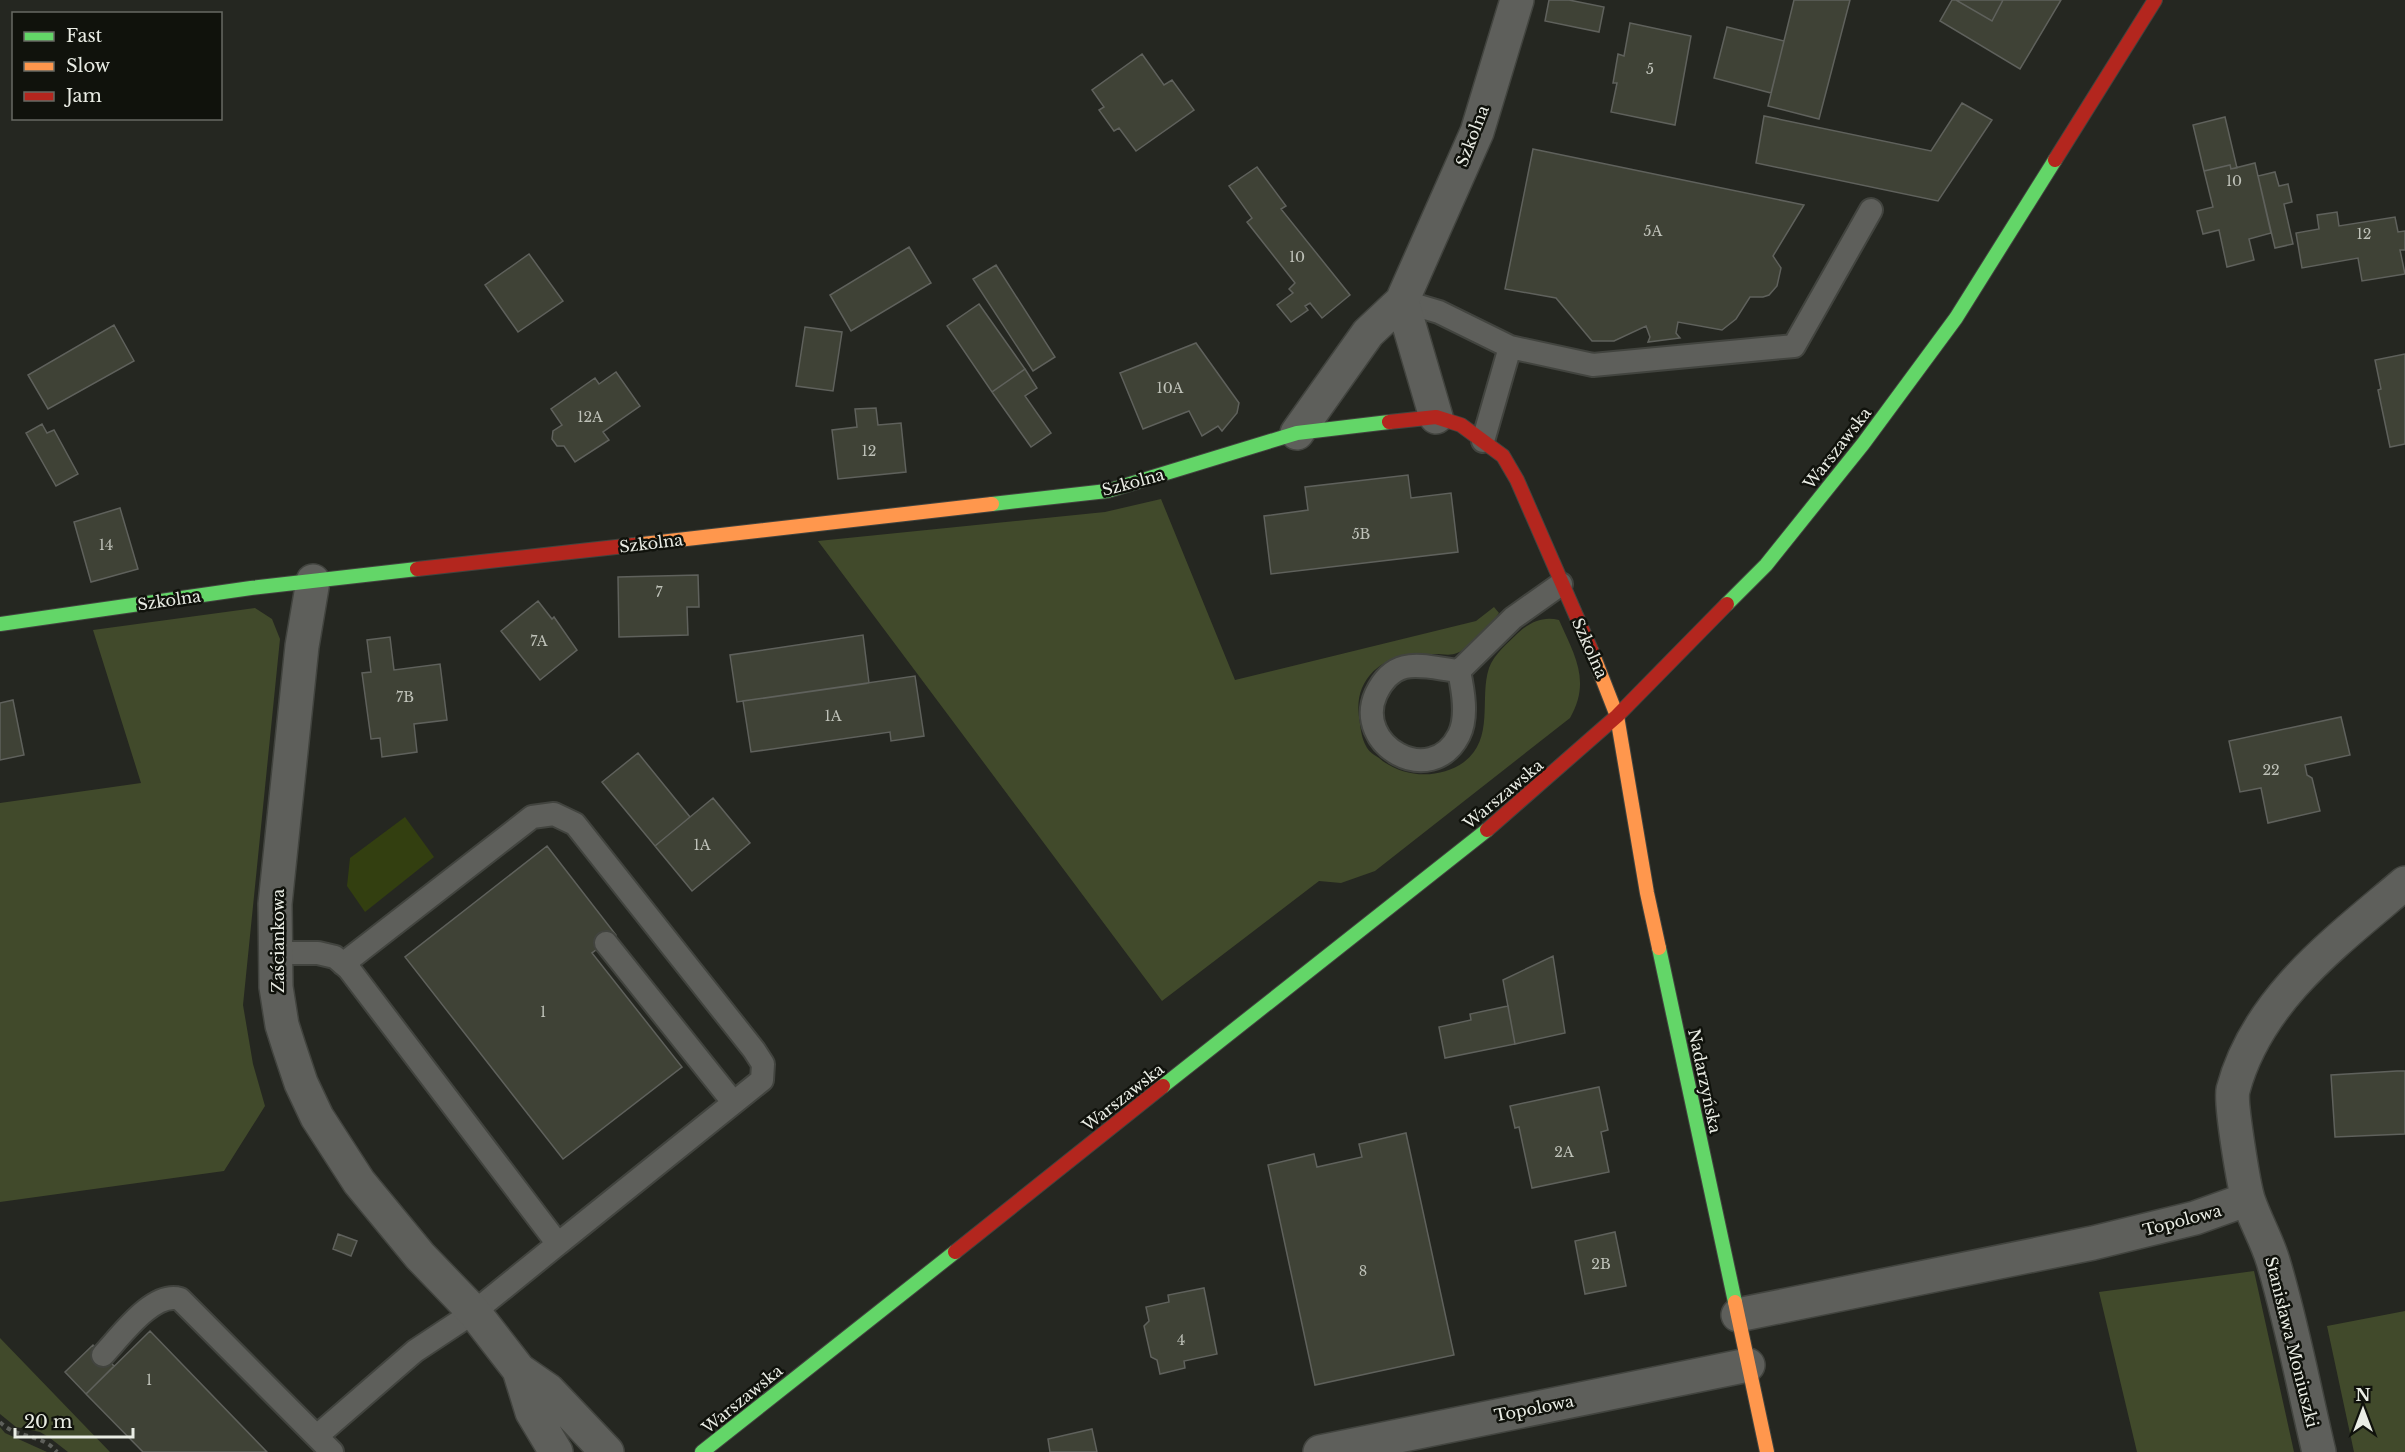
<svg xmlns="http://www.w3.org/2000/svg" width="2405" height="1452" font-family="'Libre Baskerville',serif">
	<rect width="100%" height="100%" fill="#252721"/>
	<path fill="#414a2b" d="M1161,499L1235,680L1476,621L1494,607L1499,613C1487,629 1477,645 1457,653C1451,656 1442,654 1435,654C1406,653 1375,658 1362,688C1357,700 1358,712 1360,724C1361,731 1362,739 1366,746C1368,751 1374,755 1379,758C1402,778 1439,780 1464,762C1495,739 1479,698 1489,668C1494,654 1508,643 1518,633C1530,622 1543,616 1559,620C1575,656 1591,681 1570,718L1375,871L1341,883L1319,881L1162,1001L818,541L1105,512Z
		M255,608L272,619L280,639L243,1005L253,1064L265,1106L224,1171L0,1202V803L141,783L93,630Z
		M2254,1271L2294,1452H2137L2099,1292Z
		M2405,1311V1452H2354L2327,1326Z
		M0,1338L110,1452H68L50,1438L40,1432L16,1427L0,1414Z
		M0,1427L5,1433L47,1452H0Z"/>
	<path fill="#333f10" d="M405,817L434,857L365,912L347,886L350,858Z"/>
	<path fill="#3f4236" stroke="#5f615c" stroke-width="1.5" d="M1549,0H1569L1604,7L1599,32L1545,21Z
		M1794,0H1850L1819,119L1768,106Z
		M1952,0H1956L1992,21L2003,0H2061L2020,69L1940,21Z
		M1956,0H2003L1992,21Z
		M1630,23L1691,36L1675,125L1611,112L1617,83H1613L1618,54L1624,56Z
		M1727,27L1784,41L1771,93L1714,78Z
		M1142,54L1164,85L1172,80L1194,110L1136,151L1119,128L1114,131L1099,110L1104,107L1092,90Z
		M1962,103L1992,120L1938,201L1756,163L1764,116L1931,151Z
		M2225,117L2237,168L2231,169L2230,165L2204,171L2193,125Z
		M1533,149L1804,205L1773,256L1781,268L1777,286L1769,295L1763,297H1750L1736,319L1722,330L1678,322L1676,333L1680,338L1648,342L1650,337L1646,326L1614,341H1592L1556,298L1505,289Z
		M2255,163L2271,233L2249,239L2254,260L2227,267L2219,230L2203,234L2197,211L2213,207L2204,171L2230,165L2231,169Z
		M1257,167L1286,206L1281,209L1350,295L1322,318L1310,303L1305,306L1308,310L1291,322L1277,305L1293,293L1289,289L1295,283L1247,222L1252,218L1229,186Z
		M2275,172L2279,186L2288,184L2292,202L2284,204L2293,244L2275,248L2258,176Z
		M2337,212L2339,226L2395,217L2398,232L2405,231V250H2400L2405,274L2362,281L2358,258L2302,268L2296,233L2319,229L2317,215Z
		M909,247L931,283L851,331L830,295Z
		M529,254L563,301L518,332L485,285Z
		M996,265L1055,357L1033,371L973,279Z
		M979,304L1025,369L992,392L947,326Z
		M114,325L134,361L48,409L28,375Z
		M805,327L842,332L833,391L796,386Z
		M1196,343L1239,403L1237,413L1222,431L1218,426L1202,436L1189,411L1143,429L1120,373Z
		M2405,354V444L2390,447L2378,390L2381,389L2375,360Z
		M1025,369L1037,388L1025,396L1051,433L1031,447L992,392Z
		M616,372L640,406L603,432L609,440L575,462L564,446H557L552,439L553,431L562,425L551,409L595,378L599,384Z
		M876,408L878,425L901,423L906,472L838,479L832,430L857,427L855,409Z
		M42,424L47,433L54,430L78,474L56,486L26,433Z
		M1408,475L1411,498L1451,493L1458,552L1271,574L1264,516L1308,510L1305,487Z
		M120,508L138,569L91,582L74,522Z
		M698,575L699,607H687L688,635L619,637L618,577Z
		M538,601L552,619L554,617L577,650L540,680L501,631Z
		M863,635L869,683L737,702L730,655Z
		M390,637L394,670L440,664L447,720L414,724L417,752L382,757L380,738L371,739L362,673L371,672L367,640Z
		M915,676L924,736L891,741L890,732L751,752L743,701Z
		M13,700L24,755L0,760V703Z
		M2341,717L2350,755L2305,765L2307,775L2312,778L2320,811L2268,823L2261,788L2240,792L2229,741Z
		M638,753L690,817L655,846L602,782Z
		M713,798L750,843L692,891L655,846Z
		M547,846L616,935L592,953L682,1067L563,1159L405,957Z
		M1553,956L1565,1033L1515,1044L1503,980Z
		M1508,1006L1515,1044L1445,1058L1439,1027L1471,1020L1470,1014Z
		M2397,1071H2405V1134L2335,1137L2331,1075Z
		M1599,1087L1608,1130L1601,1132L1609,1172L1532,1188L1519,1127L1515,1128L1510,1106Z
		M1406,1133L1454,1355L1315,1385L1268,1165L1314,1154L1317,1167L1362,1157L1359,1144Z
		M1615,1232L1626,1286L1585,1294L1575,1241Z
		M338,1234L357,1241L351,1256L333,1249Z
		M1204,1288L1217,1354L1184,1361L1185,1368L1160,1374L1157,1360L1151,1357L1144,1326L1149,1321L1146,1307L1169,1302L1168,1295Z
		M150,1331L267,1452H143L86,1394Z
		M93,1345L114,1366L86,1394L65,1372Z
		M1092,1429L1097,1452H1050L1048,1439Z"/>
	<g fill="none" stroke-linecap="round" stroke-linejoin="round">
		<defs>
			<path id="lane" d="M1402,301L1439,312L1510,347
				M1483,441L1510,347L1593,365L1794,346L1871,210
				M1459,671C1463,690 1468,717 1459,735C1431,790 1353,745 1376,694C1395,654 1423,667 1459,671L1513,618L1561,584
				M606,943L733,1102
				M275,953H318L335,957L349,969L558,1244L474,1312L415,1351L317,1436
				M343,964L532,817L554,814L575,824L754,1050L763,1064L762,1080L558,1244
				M103,1355C121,1336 153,1291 180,1299L332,1452"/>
			<path id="street" d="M1436,417L1402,301L1477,132L1517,0
				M1297,433L1368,333L1402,301
				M313,581L302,646L275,904L276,987L282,1025L289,1047L301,1083L317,1117L359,1182L420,1256L474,1312L519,1370L548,1390L607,1452
				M1738,1315L2093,1243L2195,1218L2248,1199
				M519,1370L532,1412L556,1452
				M1320,1452L1748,1365
				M2319,1452C2304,1389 2292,1324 2273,1261C2267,1241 2256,1222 2249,1202C2244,1188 2230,1103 2233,1090C2257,999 2337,941 2405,883"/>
			<path id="fast" d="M992,504L1107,491L1297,433L1389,422
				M1727,604L1766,565L1863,444L1956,318L2055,160
				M0,624L251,588L417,569
				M1659,948L1735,1302
				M1163,1086L1487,830
				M702,1452L955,1252"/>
			<path id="slow" d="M634,545L992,504
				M1592,652L1617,716L1647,893L1659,948
				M1735,1302L1767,1452"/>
			<path id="jam" d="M2055,160L2155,0
				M1389,422L1436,417L1461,425L1503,456L1517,480L1592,652
				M417,569L634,545
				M1487,830L1617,716L1727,604
				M955,1252L1163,1086"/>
		</defs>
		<use href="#lane" stroke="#42443f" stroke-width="26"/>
		<use href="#street" stroke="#42443f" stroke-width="36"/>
		<use href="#fast" stroke="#42443f" stroke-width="16"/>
		<use href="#slow" stroke="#42443f" stroke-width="16"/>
		<use href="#jam" stroke="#42443f" stroke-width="16"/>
		<path stroke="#5e605b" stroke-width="4" stroke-dasharray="4.5 4.5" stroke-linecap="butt" d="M0,1422C16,1439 42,1433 57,1452"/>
		<use href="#lane" stroke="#5e5f5b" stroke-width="22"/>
		<use href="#street" stroke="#5e5f5b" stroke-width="33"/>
		<use href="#fast" stroke="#63d668" stroke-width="14"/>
		<use href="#slow" stroke="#ff974d" stroke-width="14"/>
		<use href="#jam" stroke="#b3261e" stroke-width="14"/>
	</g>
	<g text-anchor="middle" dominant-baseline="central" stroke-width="5" stroke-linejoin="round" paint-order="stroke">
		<g font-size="14" fill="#bfc2b9">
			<text x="1650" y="69">5</text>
			<text x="2234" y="181">10</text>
			<text x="1653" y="231">5A</text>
			<text x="2364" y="234">12</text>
			<text x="1297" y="257">10</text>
			<text x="1170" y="388">10A</text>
			<text x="590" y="417">12A</text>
			<text x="869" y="451">12</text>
			<text x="1361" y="534">5B</text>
			<text x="106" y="545">14</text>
			<text x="659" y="592">7</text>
			<text x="539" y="641">7A</text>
			<text x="405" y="697">7B</text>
			<text x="833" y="716">1A</text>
			<text x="2271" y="770">22</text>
			<text x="702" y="845">1A</text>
			<text x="543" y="1012">1</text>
			<text x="1564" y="1152">2A</text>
			<text x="1601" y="1264">2B</text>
			<text x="1363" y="1271">8</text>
			<text x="1181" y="1340">4</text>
			<text x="149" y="1380">1</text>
		</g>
		<g font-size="16" fill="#eaede5" stroke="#10120c">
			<text transform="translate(1472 136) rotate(-69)">Szkolna</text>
			<text transform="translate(1837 448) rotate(-52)">Warszawska</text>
			<text transform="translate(1133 482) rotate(-15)">Szkolna</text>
			<text transform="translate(651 543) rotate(-7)">Szkolna</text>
			<text transform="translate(169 600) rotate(-8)">Szkolna</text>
			<text transform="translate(1590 648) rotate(66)">Szkolna</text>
			<text transform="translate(1503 794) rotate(-40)">Warszawska</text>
			<text transform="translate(278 941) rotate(-90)">Zaściankowa</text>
			<text transform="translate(1705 1081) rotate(78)">Nadarzyńska</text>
			<text transform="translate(1123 1097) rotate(-38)">Warszawska</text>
			<text transform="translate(2182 1220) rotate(-15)">Topolowa</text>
			<text transform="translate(2292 1342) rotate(76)">Stanisława Moniuszki</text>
			<text transform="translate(742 1399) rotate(-39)">Warszawska</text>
			<text transform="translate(1534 1408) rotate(-11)">Topolowa</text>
		</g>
	</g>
	<rect x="12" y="12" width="210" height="108" fill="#10120c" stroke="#676a63" stroke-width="1.5"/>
	<rect x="24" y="32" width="30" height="9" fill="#63d668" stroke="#676a63" stroke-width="1.5"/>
	<text x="66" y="42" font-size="18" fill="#eaede5">Fast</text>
	<rect x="24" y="62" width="30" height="9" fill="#ff974d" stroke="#676a63" stroke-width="1.5"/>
	<text x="66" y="72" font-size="18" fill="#eaede5">Slow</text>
	<rect x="24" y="92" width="30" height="9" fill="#b3261e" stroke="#676a63" stroke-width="1.5"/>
	<text x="66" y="102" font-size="18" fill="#eaede5">Jam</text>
	<g transform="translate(2363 1410)" stroke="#10120c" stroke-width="4.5" paint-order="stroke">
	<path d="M0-4.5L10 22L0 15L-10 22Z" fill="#eaede5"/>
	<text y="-9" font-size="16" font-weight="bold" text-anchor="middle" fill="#eaede5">N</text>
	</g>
	<path d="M15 1428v9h118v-9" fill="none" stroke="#eaede5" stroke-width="3"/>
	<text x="24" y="1428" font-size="18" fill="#eaede5" stroke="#10120c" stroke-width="4.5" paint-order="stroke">20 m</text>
</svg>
